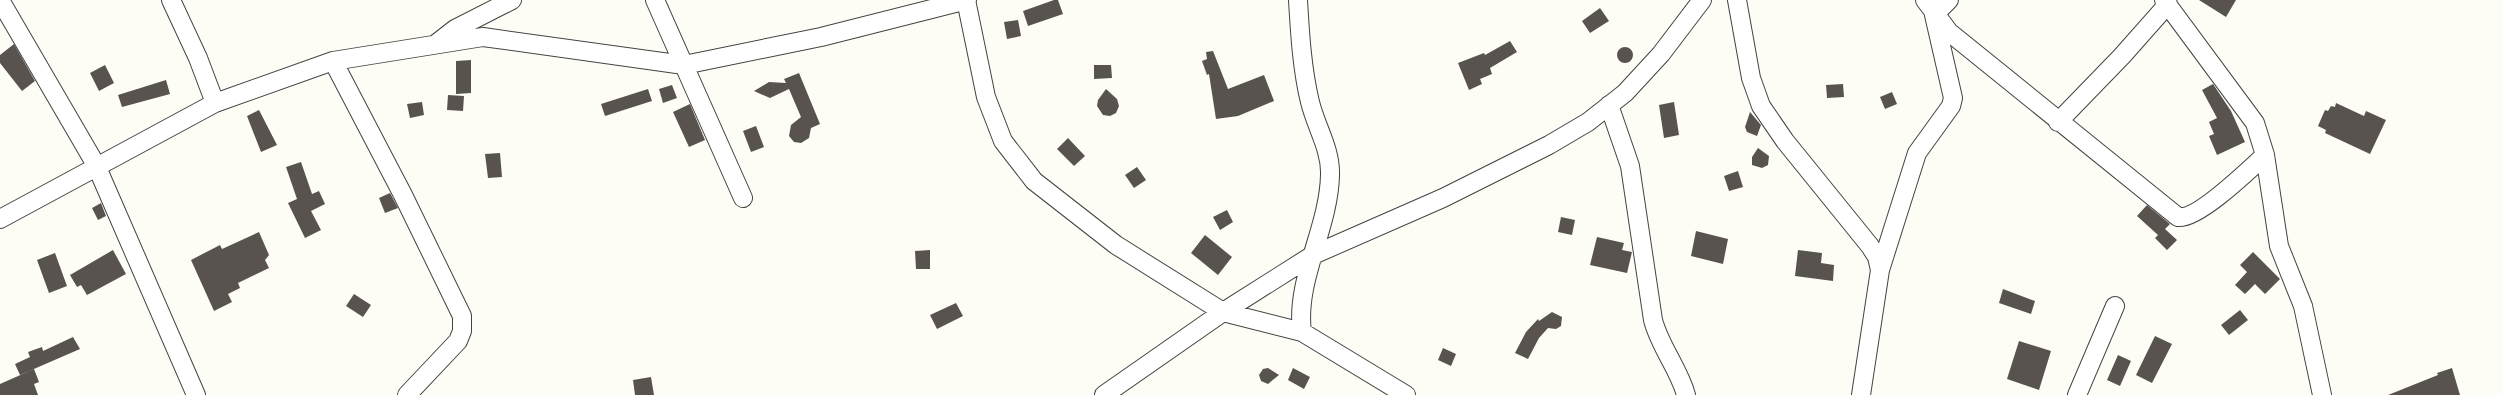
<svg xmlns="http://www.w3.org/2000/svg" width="2503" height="395" font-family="Literata,serif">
	<rect width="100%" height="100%" fill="#fefdf5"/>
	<path fill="#58534e" d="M1054,0H1058L1063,14L1028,26L1023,11Z
		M2199,0H2236L2226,17Z
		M1600,8L1609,21L1590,33L1582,21Z
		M1018,20L1021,36L1007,39L1004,22Z
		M1510,41L1517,52L1490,68L1492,74L1480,79L1482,84L1469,90L1458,63L1484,53L1485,55Z
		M14,44L35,81L22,91L0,63V55Z
		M1617 55a8 8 0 1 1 16 0a8 8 0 1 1-16 0Z
		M1213,51L1228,89L1264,75L1274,101L1238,116L1216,119L1209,74L1207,75L1202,61L1207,59L1206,52Z
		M471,60V93L456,94V61Z
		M105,65L114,83L99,91L90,73Z
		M1094,65H1111L1112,78L1094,79Z
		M799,73L820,124L811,128L809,138L801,143L794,142L789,136L791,125L801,117L789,89L770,98L754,91L769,82L786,83L784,79Z
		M166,80L170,94L122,107L118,95Z
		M1843,84L1844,97L1827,98L1826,85Z
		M2213,84L2231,111L2245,142L2217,155L2209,136L2214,134L2209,122L2217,118L2202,90Z
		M672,85L677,98L663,103L659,89Z
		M648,89L652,101L605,116L601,104Z
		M1106,89L1117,99L1119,106L1116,113L1110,116L1103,115L1097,106L1098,100Z
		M1892,92L1897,104L1885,109L1880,97Z
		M448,95L464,96L463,111L447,110Z
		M422,102L424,115L410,118L407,104Z
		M1674,102L1679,135L1664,138L1659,105Z
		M2336,103L2364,116L2366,111L2386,120L2370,154L2325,133L2326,130L2318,126L2325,110L2328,111L2331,106L2335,107Z
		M690,104L705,140L689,147L673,112Z
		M259,110L277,145L261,152L247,116Z
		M1750,112L1761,125L1757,136L1747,132L1745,127Z
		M756,126L764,147L751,152L743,131Z
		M1068,138L1085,156L1074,166L1057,149Z
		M1758,148L1769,156L1768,165L1762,168L1752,165V157Z
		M500,153L502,177L488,178L485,154Z
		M301,162L312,194L319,191L325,204L311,211L321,230L305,238L288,203L297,199L286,167Z
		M1137,167L1146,180L1134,188L1125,175Z
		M1738,171L1743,187L1729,191L1724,176Z
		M390,193L398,208L385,213L379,198Z
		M101,203L106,216L98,220L92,208Z
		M2147,205L2170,224L2165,229L2177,240L2167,250L2155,238L2158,235L2137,216Z
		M1227,210L1233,222L1220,230L1213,217Z
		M1561,217L1575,220L1572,235L1558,232Z
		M1696,231L1728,239L1723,264L1691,256Z
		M259,232L269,255L265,260L269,268L238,283L240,288L228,294L232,302L214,311L191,260L220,245L222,249Z
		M1205,235L1232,257L1218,275L1191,253Z
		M1597,237L1624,243L1622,250L1632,252L1627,273L1590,265Z
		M113,250L126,274L87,295L81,285L77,287L70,275Z
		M930,250V269H916L915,251Z
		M1798,250L1822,253L1821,263L1834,265L1833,281L1795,276Z
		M2253,252L2280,279L2265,294L2255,284L2245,294L2235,285L2247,272L2240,265Z
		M55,253L67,286L49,293L37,260Z
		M2003,289L2035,301L2031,314L1999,303Z
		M354,294L371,305L363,317L346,306Z
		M956,303L963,316L937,329L930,315Z
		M2240,310L2248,320L2229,335L2221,325Z
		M1552,312L1562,317L1561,326L1556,329L1548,328L1539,338L1528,359L1515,353L1526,332L1538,319L1539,321Z
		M2155,336L2172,344L2152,383L2136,375Z
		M73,337L80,349L20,375L15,364L30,357L28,352L42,347L43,351Z
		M2019,341L2051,351L2039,390L2007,379Z
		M1443,348L1456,354L1451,366L1438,360Z
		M2118,355L2131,361L2120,386L2107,380Z
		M1268,368L1279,375L1268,384L1261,381L1259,375L1263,369Z
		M1293,368L1310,377L1304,389L1288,380Z
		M2452,368L2460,395H2388L2438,375L2437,373Z
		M34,369L39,382L34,384L38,395H0V384Z
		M651,377L654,395H635L633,380Z"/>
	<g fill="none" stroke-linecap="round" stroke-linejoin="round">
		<defs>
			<path id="minor" d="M0,0L96,165L196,395
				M171,0L198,58L215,103
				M655,0L743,198
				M966,0L986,97L1003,141L1034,181L1116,245L1223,312L1302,332L1406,395
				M1298,0C1300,34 1302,69 1310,102C1316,127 1331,149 1330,175C1329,228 1295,280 1302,332
				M1737,0L1751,78L1761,106L1785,141L1870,246L1877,257L1880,270L1861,395
				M1925,0L1949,32L2178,217C2197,220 2249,170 2265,155
				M2164,0L2255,123L2265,155L2279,246L2303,306L2322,395
				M437,43L455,29L512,0
				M333,61L403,195L462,316V331L458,341L407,395
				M1609,105L1630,166L1653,320C1660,347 1679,369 1686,395
				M2058,122L2122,56L2168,4
				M0,219L215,103L333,61L483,37L684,65L821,37L967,0
				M1880,270L1917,153L1951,106L1953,98L1934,15L1949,0
				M1104,395L1223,312L1313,255L1443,198L1549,145L1588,122L1625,93L1661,54L1702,0
				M2077,395L2115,306"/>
		</defs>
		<use href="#minor" stroke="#434343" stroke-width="20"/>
		<use href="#minor" stroke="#fff" stroke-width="18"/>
	</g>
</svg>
